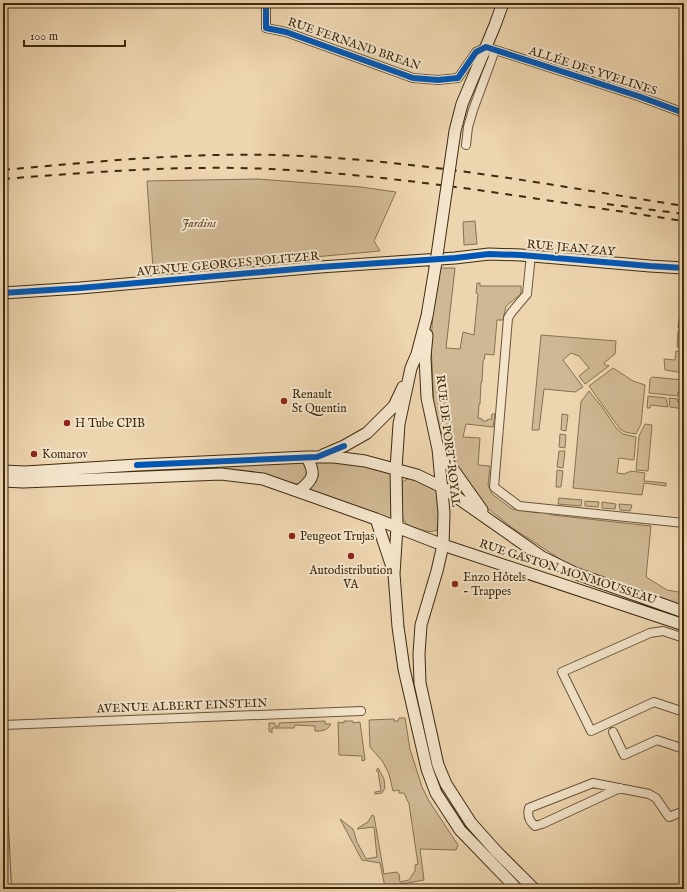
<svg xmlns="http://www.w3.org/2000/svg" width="687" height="892" font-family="'IM FELL English',serif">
	<rect width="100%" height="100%" fill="#edd5af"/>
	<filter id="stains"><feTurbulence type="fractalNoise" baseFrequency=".005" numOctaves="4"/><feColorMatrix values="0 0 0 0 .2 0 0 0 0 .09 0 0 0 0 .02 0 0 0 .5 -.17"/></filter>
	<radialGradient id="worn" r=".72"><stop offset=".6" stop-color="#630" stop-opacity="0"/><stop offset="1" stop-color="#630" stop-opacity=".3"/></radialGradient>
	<path fill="#cfb894" stroke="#867151" d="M258,179L361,187L396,192L374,241L380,251L281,260L153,268L147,181Z
		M475,221L477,244L464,245L463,222Z
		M440,268H455L446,348L460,349L463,332L474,335L478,294L476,293L477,283H480V286H521V294L506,306L503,320H497L494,355L485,354L484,360L483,361L482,382H481L480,404H479L478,418L482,419V421H487L488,419L491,420L492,414H495L493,427L466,424L463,437L480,438L478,465L490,466L488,485L492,494L512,509L538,513L540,510L552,515L651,526L646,577L667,590L684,593V600L682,606L569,565L511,527L486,507L458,469L444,443L434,407L431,344L433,309Z
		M680,311L684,312V328H678Z
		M678,331L684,332V348L677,347Z
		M541,335L616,341L615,354L604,363L606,366L608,365L609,366L585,384L579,376L589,368L579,356L571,353L563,360L583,387L575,392L544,389L539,430H532Z
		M676,351L683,352L681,372H677L665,370L664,359L675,360Z
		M613,368L633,381L645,385L641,424L636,434L625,432L620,429L589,386Z
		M652,377L683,380L684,378V397L681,396V393L678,392V396L649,393L650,379Z
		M589,391L602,407L617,429L623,434L636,437L634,460L619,458L617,473L624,474L631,471L645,473L644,481L666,483V486L644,483L642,495L573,488L581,402Z
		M648,396L666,398L668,407L651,405L650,408H647Z
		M669,398L678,399L677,402H680L681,399H684V409L670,407Z
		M562,414L568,415L566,431L561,430Z
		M645,424L652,425L648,471L636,470L639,436Z
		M560,434L566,435L565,448L559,447Z
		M559,451H565L563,468L557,467Z
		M301,460L306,464L309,468L304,484H297L260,475L9,480L10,473Z
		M313,461L344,462L393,471L392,519L309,489Z
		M557,470L563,471L561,487H556Z
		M409,478L422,481L437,491L440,525L437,530C430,533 426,531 419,529C414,527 408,526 405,522C398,516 401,491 402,482Z
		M559,498L582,500L581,506L558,504Z
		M585,501L599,502L598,507L585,506Z
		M602,502L616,504L615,509L602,508Z
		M619,504L632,505L630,511L620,510Z
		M399,718H405L410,749L422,787L429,801L458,845L456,850L420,849L424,880L385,887L380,863L362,860L340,819L353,829L357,842L366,859L377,857L374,827L357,829L358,828L368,822L372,815L374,816L384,874L396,872L399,874L400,882L409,880L415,871V865L418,864L409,804L404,793H399V790L393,791L389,774L383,762L370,747L369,720L394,719V721H398Z
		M325,721V724H331C327,731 322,731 315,731V726L295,725L294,728H272V733L269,731V723H275V726H279V723Z
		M344,721H353V723L360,722L365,760L362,761V756L339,755L338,722L344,723Z
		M378,768L384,779L385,788L382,793L375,794V792L381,791L378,771H376Z"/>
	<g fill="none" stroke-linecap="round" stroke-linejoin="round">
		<defs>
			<path id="street" d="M266,3V28L286,32L413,78L438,80L458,78L476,52L486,47L638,96L684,113
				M466,145L468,127L473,110L495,50
				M531,255L527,294L511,313L508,318L494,487L519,506L684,523
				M684,638L663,631L650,633L562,672L591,731L654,702L684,712
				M3,725L361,711
				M613,732L624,755L657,740L684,749
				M620,788L542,824L535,826C529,821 527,816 529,808L593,783L649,794L656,798L669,817L684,811
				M3,805L7,889"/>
			<path id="secondary" d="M483,54L495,25L503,3
				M436,262L427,316L417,354L411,368L399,424L396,469L397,527L394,574L398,627L404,669L427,769L436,793L460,830L517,889
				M3,293L80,288L320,267L455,258L489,254L521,255L650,266L684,268
				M427,335L425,357L427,398L438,449L444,513L443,545L437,571L421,625L419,654L420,683L438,765L446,784L471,823L496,851L534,889
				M440,451L482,510
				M323,455L344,446L367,433L394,406L403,387
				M3,471L25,472L137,465L307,457H334L365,461L417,475L442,487L542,557L577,574L684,612
				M3,481L23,482L221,474L263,479L376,519L443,545L684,625
				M299,491C314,478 316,475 307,457
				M376,519L392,567"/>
		</defs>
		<use href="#street" stroke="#6a5536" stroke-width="10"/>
		<use href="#secondary" stroke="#3e2a0e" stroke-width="13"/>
		<use href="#street" stroke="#f3e4cb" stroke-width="8"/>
		<use href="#secondary" stroke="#f3e4cb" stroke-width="11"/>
		<path stroke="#3e2a0e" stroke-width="2" stroke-dasharray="7 7" stroke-linecap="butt" d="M3,170C102,161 203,151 302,156C430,162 557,186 684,206
			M3,179C92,172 182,165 271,169C410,176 547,201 684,221
			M607,204L684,214"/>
		<defs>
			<path id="secondary-bridge" d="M436,262L455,131L462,104L483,54"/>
		</defs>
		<use href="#secondary-bridge" stroke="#3e2a0e" stroke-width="13" stroke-linecap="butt"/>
		<use href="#secondary-bridge" stroke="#f3e4cb" stroke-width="11"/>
		<defs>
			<path id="cycleway" d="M266,3V28L286,32L413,78L438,80L458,78L476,52L486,47L638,96L684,113
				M3,293L80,288L320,267L455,258L489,254L521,255L650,266L684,268
				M137,465L317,457L344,446"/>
		</defs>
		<use href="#cycleway" stroke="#f3e4cb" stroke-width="8"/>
		<use href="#cycleway" stroke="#0057b8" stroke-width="6"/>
	</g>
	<g fill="#8f2418" stroke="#f3e4cb" stroke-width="1.5">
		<circle cx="284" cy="401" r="4"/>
		<circle cx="67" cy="423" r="4"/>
		<circle cx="34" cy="454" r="4"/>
		<circle cx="292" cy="536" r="4"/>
		<circle cx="351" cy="556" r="4"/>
		<circle cx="455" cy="584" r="4"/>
	</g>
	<g text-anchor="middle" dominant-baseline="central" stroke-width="4" stroke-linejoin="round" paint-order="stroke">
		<g font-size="12" fill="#3e2a0e" stroke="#f3e4cb">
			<text transform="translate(354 44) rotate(19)">RUE FERNAND BREAN</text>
			<text transform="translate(593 71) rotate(18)">ALLÉE DES YVELINES</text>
			<text transform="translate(571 248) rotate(5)">RUE JEAN ZAY</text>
			<text transform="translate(228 264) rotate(-5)">AVENUE GEORGES POLITZER</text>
			<text transform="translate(448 441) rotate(83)">RUE DE PORT-ROYAL</text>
			<text transform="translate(568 572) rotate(18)">RUE GASTON MONMOUSSEAU</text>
			<text transform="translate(182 706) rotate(-2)">AVENUE ALBERT EINSTEIN</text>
		</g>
		<g font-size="12" font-style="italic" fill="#5b4629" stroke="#f3e4cb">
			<text x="199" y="223">Jardins</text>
		</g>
		<g font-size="12" fill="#3e2a0e" stroke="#f3e4cb" text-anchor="start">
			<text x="292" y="394">Renault<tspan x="292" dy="14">St Quentin</tspan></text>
			<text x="75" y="423">H Tube CPIB</text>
			<text x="42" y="454">Komarov</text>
			<text x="300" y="536">Peugeot Trujas</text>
			<text x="351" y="570" text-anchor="middle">Autodistribution<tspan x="351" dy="14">VA</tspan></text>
			<text x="463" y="577">Enzo Hôtels<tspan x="463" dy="14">- Trappes</tspan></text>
		</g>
	</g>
	<rect width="687" height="892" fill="none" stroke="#edd5af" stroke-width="16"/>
	<rect x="4" y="4" width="679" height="884" fill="none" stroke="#3e2a0e" stroke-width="2"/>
	<rect x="8" y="8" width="671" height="876" fill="none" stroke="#3e2a0e"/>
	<path d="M24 40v6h101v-6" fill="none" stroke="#3e2a0e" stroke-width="2"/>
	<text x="30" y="40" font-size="12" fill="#3e2a0e" stroke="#f3e4cb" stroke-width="3" paint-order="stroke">100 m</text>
	<rect width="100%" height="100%" filter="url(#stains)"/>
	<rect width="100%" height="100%" fill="url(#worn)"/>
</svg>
